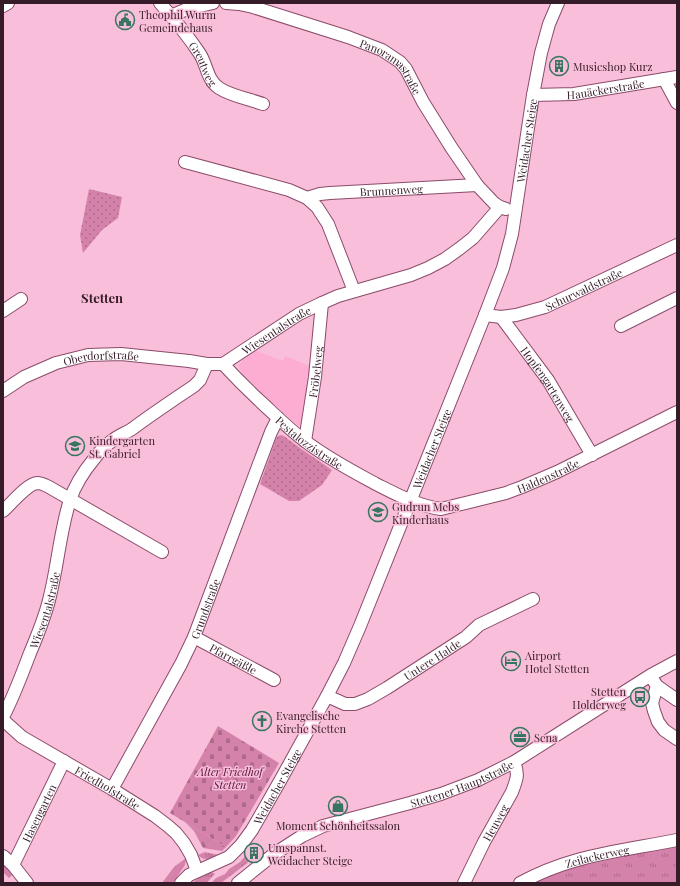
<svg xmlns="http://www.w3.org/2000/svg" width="680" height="886" font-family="'Playfair Display',serif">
	<defs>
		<pattern id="grass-tufts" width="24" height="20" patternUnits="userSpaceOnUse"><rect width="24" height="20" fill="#d582aa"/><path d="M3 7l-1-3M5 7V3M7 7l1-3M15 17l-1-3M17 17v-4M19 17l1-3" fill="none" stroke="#ae6a8a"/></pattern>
		<pattern id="forest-firs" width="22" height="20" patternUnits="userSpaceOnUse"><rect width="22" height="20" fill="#d582aa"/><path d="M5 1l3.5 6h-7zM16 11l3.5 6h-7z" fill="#ae6a8a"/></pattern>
		<pattern id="cemetery-stones" width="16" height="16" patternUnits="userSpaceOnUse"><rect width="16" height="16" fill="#d582aa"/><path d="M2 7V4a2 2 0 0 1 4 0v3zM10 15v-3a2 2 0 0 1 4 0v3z" fill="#ae6a8a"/></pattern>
		<pattern id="park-dots" width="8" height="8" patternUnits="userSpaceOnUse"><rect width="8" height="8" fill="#d582aa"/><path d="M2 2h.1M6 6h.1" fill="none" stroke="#ae6a8a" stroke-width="1.8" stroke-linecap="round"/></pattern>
	</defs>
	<rect width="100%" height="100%" fill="#f9bed9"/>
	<path fill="#fdacd2" d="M256,351L283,361L285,356L312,367L302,423L299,426L280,410L243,375L240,370L239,366L243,359Z"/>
	<path fill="url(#grass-tufts)" d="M677,845V883H532L566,869Z
		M205,852L219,855C211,859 205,862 198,855Z
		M250,853L254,858L221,883H211L216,878L225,874L229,869L240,862L247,854Z
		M186,858L185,865L173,883H162L174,867Z
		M5,864L15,872L9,878L4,873L3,865Z
		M212,872L215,874L210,879L207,883H192L199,878Z"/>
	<path fill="url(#forest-firs)" d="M185,822L226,847L222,851L203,848L194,831Z"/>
	<path fill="url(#cemetery-stones)" d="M218,726L279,763L236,836L226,847L170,813Z"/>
	<path fill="url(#park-dots)" d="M89,189L122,197L118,218L102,230L83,253L80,235Z
		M281,435L284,436L300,448L332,470L322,485L299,501H289L260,484L276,439L278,436Z"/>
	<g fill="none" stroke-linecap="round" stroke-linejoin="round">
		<defs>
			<g id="minor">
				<path id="s1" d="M160,3C174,19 188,36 200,54C207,65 207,80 219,88C231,96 249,99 263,104"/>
				<path id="s2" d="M226,3L239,4L253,7L348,37L382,50L400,62L406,69L423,102L451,147L477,185L494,203L500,207L506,209"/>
				<path d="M3,6L8,3"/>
				<path d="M171,16L187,9L213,3"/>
				<path d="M664,79L677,103"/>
				<path id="s3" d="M533,95L574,94L677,77"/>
				<path d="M185,162L289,190L307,198L317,207L328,224L354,291"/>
				<path id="s4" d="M307,198L320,194L330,193L477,185"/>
				<path d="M3,311L21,299"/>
				<path id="s5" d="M485,315L501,317L516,315L545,307L677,245"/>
				<path id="s6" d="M501,317L548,380L592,455"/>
				<path d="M621,326L677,298"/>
				<path id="s7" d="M223,364C235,377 248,390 262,403C276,416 290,430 305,441C327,458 352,471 376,484C396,494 418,506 441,509L506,493L522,487L557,472L677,412"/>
				<path id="s8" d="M3,391L24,377L56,363L88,355L121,354L189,361L207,364H223L299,314L322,303L338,296L411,275L428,268L445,259L459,249L473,238L500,207"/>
				<path id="s9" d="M305,441L315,377L322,303"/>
				<path d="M3,511C11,504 27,484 37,483C42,483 45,485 49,487L162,552"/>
				<path id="s10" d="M194,637L274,680"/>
				<path d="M653,680L657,686L677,700"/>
				<path d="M657,686L652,703L654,711L658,722L664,730L677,739"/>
				<path id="s11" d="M327,696L345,704H355L368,699L387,688L466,637L479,625L533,599"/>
				<path id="s12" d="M3,717C14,696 22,674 30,653C38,634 46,615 50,596C58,564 60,531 70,500C75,485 84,471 94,459C99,452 106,445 113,440C119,435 126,433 132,429C152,414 173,400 194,386L200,380L207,364"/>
				<path id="s13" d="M3,720L22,737L112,789L155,816L168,826L176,833L184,843L191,855L197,871"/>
				<path id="s14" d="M112,789L181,664L194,637L271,432L278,418"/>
				<path d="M3,856L13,865L27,883"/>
				<path id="s15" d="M13,865L64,761"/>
				<path id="s16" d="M181,883L189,875L229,857L241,845L252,830L280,781L327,696L344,663L360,626L485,315L503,268L512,234L533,95L541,53L549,24L558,3"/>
				<path id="s17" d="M238,883L274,854L302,836L323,826L342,821L410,803L441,794L478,780L514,762L651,675L677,661"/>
				<path id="s18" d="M464,883L484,842L512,792C517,779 519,774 514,762"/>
				<path id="s19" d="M520,883C537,874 556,866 574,861C608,851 643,847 677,840"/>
			</g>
		</defs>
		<use href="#minor" stroke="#8b4b6a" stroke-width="14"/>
		<use href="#minor" stroke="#fff" stroke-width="12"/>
	</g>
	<defs>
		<symbol id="civic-ring" viewBox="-11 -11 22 22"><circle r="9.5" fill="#f9bed9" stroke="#377561" stroke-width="1.5"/><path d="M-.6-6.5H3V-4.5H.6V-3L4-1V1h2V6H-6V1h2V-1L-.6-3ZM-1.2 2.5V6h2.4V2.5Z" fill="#377561"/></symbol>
		<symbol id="building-ring" viewBox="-11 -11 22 22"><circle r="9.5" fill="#f9bed9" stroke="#377561" stroke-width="1.5"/><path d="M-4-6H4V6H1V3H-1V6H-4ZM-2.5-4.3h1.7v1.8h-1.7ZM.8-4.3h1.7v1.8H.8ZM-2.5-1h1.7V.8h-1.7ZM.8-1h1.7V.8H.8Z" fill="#377561"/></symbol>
		<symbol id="school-ring" viewBox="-11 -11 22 22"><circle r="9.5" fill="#f9bed9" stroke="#377561" stroke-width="1.5"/><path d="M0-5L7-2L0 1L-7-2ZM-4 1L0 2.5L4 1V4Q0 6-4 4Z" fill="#377561"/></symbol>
		<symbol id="hotel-ring" viewBox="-11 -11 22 22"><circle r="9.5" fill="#f9bed9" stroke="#377561" stroke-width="1.5"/><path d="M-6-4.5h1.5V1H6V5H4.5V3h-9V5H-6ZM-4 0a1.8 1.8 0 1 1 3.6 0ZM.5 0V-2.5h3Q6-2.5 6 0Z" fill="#377561"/></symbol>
		<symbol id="bus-ring" viewBox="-11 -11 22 22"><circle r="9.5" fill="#f9bed9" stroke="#377561" stroke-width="1.5"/><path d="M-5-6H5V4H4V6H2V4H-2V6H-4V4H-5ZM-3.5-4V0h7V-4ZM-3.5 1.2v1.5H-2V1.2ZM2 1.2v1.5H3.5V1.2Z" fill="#377561"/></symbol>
		<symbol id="church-ring" viewBox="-11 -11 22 22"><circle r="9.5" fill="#f9bed9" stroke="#377561" stroke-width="1.5"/><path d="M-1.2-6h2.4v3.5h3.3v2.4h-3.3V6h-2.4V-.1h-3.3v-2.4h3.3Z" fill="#377561"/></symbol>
		<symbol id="office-ring" viewBox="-11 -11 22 22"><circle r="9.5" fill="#f9bed9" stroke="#377561" stroke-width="1.5"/><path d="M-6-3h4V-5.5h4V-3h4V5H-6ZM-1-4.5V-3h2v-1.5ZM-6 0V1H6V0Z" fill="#377561"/></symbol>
		<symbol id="shop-ring" viewBox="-11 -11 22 22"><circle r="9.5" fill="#f9bed9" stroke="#377561" stroke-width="1.5"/><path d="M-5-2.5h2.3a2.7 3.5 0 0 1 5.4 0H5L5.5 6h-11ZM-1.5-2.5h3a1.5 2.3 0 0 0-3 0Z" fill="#377561"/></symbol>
	</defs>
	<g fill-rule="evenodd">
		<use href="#civic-ring" x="114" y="9" width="22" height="22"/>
		<use href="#building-ring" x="548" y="55" width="22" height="22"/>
		<use href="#school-ring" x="64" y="435" width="22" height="22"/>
		<use href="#school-ring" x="367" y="501" width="22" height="22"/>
		<use href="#hotel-ring" x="500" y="650" width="22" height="22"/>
		<use href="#bus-ring" x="629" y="686" width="22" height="22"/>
		<use href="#church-ring" x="251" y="710" width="22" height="22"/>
		<use href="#office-ring" x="509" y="726" width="22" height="22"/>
		<use href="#shop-ring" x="327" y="795" width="22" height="22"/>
		<use href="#building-ring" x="243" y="842" width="22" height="22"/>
	</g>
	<g text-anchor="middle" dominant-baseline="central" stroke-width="3" stroke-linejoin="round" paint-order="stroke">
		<g font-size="11" fill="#361b28" stroke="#f9bed9" text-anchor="start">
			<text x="139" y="14">Theophil Wurm<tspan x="139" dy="13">Gemeindehaus</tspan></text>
			<text x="573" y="66">Musicshop Kurz</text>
			<text x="89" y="440">Kindergarten<tspan x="89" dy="13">St. Gabriel</tspan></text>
			<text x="392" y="506">Gudrun Mebs<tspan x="392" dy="13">Kinderhaus</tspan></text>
			<text x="525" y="655">Airport<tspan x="525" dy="13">Hotel Stetten</tspan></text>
			<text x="626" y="691" text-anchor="end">Stetten<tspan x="626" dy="13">Holderweg</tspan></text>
			<text x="276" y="715">Evangelische<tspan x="276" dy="13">Kirche Stetten</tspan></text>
			<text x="534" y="737">Sena</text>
			<text x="338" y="825" text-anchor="middle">Moment Schönheitssalon</text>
			<text x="268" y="847">Umspannst.<tspan x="268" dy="13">Weidacher Steige</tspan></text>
		</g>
		<g font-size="11" fill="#361b28" stroke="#f9bed9">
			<text stroke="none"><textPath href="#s1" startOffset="75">Greutweg</textPath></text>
			<text stroke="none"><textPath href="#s2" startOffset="181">Panoramastraße</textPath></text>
			<text stroke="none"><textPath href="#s3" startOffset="73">Hauäckerstraße</textPath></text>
			<text stroke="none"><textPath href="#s16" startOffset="837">Weidacher Steige</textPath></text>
			<text stroke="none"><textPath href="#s4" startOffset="85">Brunnenweg</textPath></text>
			<text stroke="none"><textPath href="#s5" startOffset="104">Schurwaldstraße</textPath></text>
			<text stroke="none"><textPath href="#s8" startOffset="292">Wiesentalstraße</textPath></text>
			<text stroke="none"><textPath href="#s8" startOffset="106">Oberdorfstraße</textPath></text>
			<text stroke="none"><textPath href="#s9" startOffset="70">Fröbelweg</textPath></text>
			<text stroke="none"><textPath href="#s6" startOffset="82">Hopfengartenweg</textPath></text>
			<text stroke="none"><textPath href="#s7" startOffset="117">Pestalozzistraße</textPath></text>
			<text stroke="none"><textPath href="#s16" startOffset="513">Weidacher Steige</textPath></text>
			<text stroke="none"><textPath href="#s7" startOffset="378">Haldenstraße</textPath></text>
			<text stroke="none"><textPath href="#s14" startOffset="203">Grundstraße</textPath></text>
			<text stroke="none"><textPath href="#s12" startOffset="115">Wiesentalstraße</textPath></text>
			<text stroke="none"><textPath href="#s10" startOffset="45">Pfarrgäßle</textPath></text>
			<text stroke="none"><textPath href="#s11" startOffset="119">Untere Halde</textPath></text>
			<text stroke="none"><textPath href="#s17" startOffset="248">Stettener Hauptstraße</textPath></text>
			<text stroke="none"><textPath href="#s16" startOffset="141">Weidacher Steige</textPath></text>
			<text stroke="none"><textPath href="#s13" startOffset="125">Friedhofstraße</textPath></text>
			<text stroke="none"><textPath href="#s15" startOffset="58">Hasengarten</textPath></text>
			<text stroke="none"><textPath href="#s18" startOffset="68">Heuweg</textPath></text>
			<text stroke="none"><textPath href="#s19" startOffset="82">Zeilackerweg</textPath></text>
		</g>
		<g font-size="11" font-style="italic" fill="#561339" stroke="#f9bed9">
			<text x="230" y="771">Alter Friedhof<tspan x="230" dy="13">Stetten</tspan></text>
		</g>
		<g font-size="13" font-weight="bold" fill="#361b28" stroke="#f9bed9">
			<text x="102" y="297">Stetten</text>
		</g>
	</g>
	<rect width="680" height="886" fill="none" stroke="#361b28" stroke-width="8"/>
</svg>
